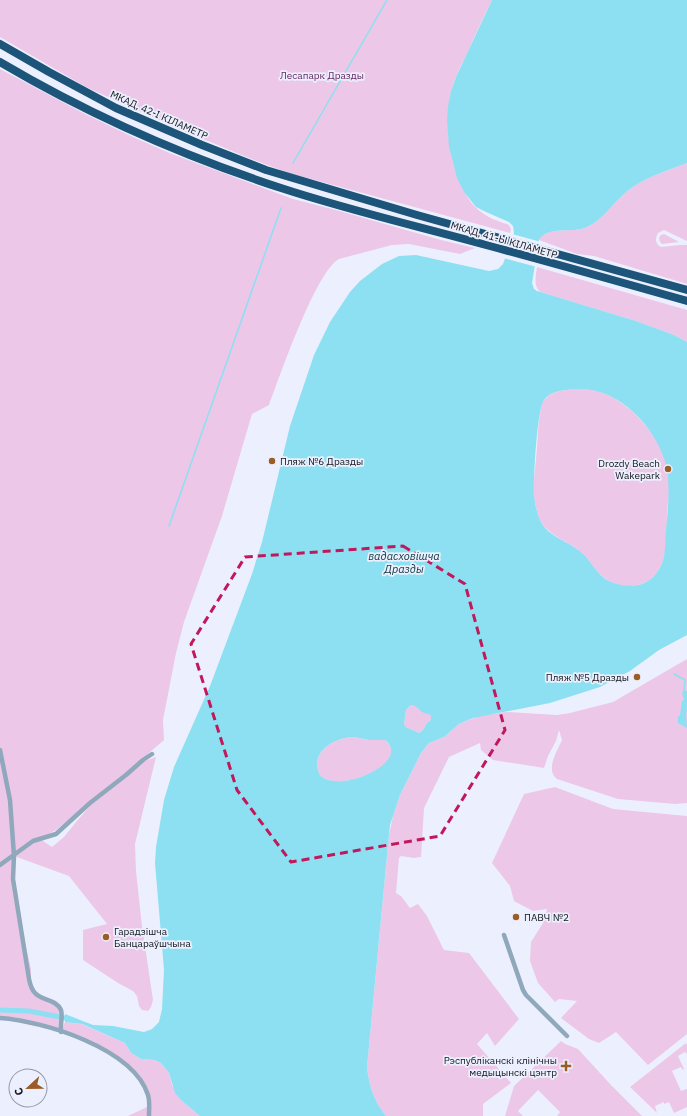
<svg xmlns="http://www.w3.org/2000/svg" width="687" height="1116" font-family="'IBM Plex Sans',sans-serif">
	<rect width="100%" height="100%" fill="#ecf0fe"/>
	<path fill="#ecc7e8" d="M0,0H492C483,18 474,37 466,56C460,67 454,80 451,92C442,126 452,194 484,214C491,219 501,222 509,225L511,229L510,233L289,173L249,158L179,129L86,87L0,37Z
		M0,69L85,114L133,137L172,154L293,199L336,210L441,240L475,248L460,254L409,244L392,245L339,259C316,271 280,376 269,405L252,414L222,516L184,622L176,653L163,720L164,740L126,773L56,830L40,839L52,847L64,837L76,822L92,804L128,776L142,762L156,757L135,844L136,871L142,926L153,1000L151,1007L148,1011L142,1010L139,1006L137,996L133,991L118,983L83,960V930L107,924L69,876L14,856L16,903L31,969V984L38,994L57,1003L61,1011V1031L65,1022L81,1024L125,1043L131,1053L141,1059L154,1060L161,1063L169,1073L172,1085L182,1101L200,1116H128L149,1106L148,1095L139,1078L110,1054L70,1034L0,1018V750L10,793L0,747Z
		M687,163V241L664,230L658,233C655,239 655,244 661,247L680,245H687V284L594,256L577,254L539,240C547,225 572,234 587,227C603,220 613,203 626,192C643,178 666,171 687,163Z
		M664,234L679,242L662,244C659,241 658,238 661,235Z
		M537,267L687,310V342L674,335L636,321L540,292C533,285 536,276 537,267Z
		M581,389C613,389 640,415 657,441L687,433C681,454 673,475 669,497C664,520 671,551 658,571C646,590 618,590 602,576C593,568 587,556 577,549C565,540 550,536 541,522C537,514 535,504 534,496C533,480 536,463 537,447C538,434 538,421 541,408C541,404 543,400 546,398C555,389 569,390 581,389Z
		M687,659V803L675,804L618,799L557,779C545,770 557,751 562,740L559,730L556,741L548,756L544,768L493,760L481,750L480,743L449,757L424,808L421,857L414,858L401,856L399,858L396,893L401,896L410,908L418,904L427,916L444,950L469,953L519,1019L495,1046L487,1033L477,1044L511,1083L483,1104V1116H386C374,1101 369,1086 367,1067L389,835L393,816L400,795L421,753L429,743L444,737L459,724L479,716L506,712L557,715L570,713L613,702Z
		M411,705H416L431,716V720L427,723L423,730L419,733L406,727L404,724L406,710Z
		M354,737L369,740H385C412,762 343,793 322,777C319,775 318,770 317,766C316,747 339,737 354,737Z
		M555,787L613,809L687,816V1034L648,1065L616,1032L599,1043L589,1039L561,1018L577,1001L559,999L555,1002L538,983L530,961L531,942L543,923L547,909L533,911L514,901L510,886L492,863L524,794Z
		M561,1041L565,1044L578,1049L611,1085L642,1116H557L560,1112L538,1090L518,1111L523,1116H505L514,1086Z
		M686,1043L687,1045V1054L685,1052L678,1056L684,1069L683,1070L681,1067L672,1071L681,1091L687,1089V1107L674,1113L669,1102L664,1104V1102L655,1106L657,1113L630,1087Z"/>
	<path fill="#8ce0f2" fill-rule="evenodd" d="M492,0H687V163C666,171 643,178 626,192C613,203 603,220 587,227C572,234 548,225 539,240L532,283L534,289L537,291L636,321L674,335L687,342V635L659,650L630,671L600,687L550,703L473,718L459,724L444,737L429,743L421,753L400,795L390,825L388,845L367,1067C369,1086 374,1101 386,1116H200L182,1101L175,1093L169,1073L161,1063L154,1060L141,1059L131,1053L125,1043L82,1024L65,1022V1014L93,1025L113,1026L144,1032L152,1029L159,1022L162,1009L164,970L155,863L156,847L164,800L174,767L210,686L252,574L262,542L290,426L314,355L330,322L350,292L360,281L382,264L399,256L416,255L489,271L498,269L503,264L514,233L513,226L509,222L486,212L476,207L464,192L457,178L449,147L447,120L448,106L451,91L456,77ZM581,389C619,389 654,426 665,461C671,483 668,508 666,530C665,541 666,553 662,563C658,574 649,583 638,585C629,587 617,585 609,581C597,575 591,561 582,553C569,541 550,538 541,522C537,514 535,504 534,496C533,482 537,408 544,400C552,389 569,390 581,389ZM411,705C417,705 418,709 422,712C426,714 428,713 431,716V720L427,723L423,730L419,733L406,727L404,724L406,710ZM354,737L369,740H385C412,761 343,793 322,777C319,775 318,770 317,766C316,747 339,737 354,737Z
		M684,690L687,691V711L686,713L687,728L678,723V717L680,715L682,701L684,700L682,693Z"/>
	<path fill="#ecf0fe" d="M512,234L541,242L537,267L503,258Z"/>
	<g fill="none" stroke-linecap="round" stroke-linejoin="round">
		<path stroke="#8ce0f2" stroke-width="1.5" d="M293,163L387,0
			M169,526L281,208
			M674,674L685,680L684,690"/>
		<path stroke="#8ce0f2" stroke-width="5" d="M0,1010L29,1011L65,1018"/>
		<path stroke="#90a8bb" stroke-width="4.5" d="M0,750L10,800L14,856L13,879L29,979C30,984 31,989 35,993C42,1001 56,999 61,1010C63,1016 60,1025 61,1032
			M0,865L33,841L56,834L90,803L126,775L143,760L152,754
			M504,935L523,990L526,995L567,1036
			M0,1018C43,1021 133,1048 148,1095C150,1101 149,1109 149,1116"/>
		<path stroke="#1c547a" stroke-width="8" d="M0,44L49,72L116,108L202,145L266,170L417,215L687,290
			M0,62C88,114 183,156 281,188C348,210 417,226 486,245C553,263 620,282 687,301"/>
	</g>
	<path fill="none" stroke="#c2185b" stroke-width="3" stroke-dasharray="8 5" stroke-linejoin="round" d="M403,546L465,584L505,730L440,836L291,862L237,790L191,644L245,557Z"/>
	<g fill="#9c5c26" stroke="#ecf0fe" stroke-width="1.5">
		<circle cx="272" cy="461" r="4"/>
		<circle cx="668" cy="469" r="4"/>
		<circle cx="637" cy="677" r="4"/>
		<circle cx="516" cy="917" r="4"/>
		<circle cx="106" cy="937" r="4"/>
		<path d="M564 1060h4v4h4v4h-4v4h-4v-4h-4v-4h4z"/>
	</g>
	<g text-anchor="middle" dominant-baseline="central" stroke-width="3.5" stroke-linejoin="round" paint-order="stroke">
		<g font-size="10" fill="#652962" stroke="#ecf0fe">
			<text x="322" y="75">Лесапарк Дразды</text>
		</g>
		<g font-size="10" fill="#13151b" stroke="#ecf0fe">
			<text transform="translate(159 115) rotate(24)">МКАД, 42-І КІЛАМЕТР</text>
			<text transform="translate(504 240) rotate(16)">МКАД, 41-Ы КІЛАМЕТР</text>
		</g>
		<g font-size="10" fill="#13151b" stroke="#ecf0fe" text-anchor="start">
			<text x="280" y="461">Пляж №6 Дразды</text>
			<text x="660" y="463" text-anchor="end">Drozdy Beach<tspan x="660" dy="12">Wakepark</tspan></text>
			<text x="629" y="677" text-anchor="end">Пляж №5 Дразды</text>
			<text x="524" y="917">ПАВЧ №2</text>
			<text x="114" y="931">Гарадзішча<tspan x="114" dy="12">Банцараўшчына</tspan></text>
			<text x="557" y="1060" text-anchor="end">Рэспубліканскі клінічны<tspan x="557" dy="12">медыцынскі цэнтр</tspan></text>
		</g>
		<g font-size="11" font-style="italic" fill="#0c353d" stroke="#ecf0fe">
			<text x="404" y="556">вадасховішча<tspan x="404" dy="13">Дразды</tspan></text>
		</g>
	</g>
	<g transform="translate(28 1088) rotate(248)"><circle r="19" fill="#ecf0fe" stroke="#9598a3"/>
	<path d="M0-3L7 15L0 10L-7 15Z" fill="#9c5c26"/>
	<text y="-6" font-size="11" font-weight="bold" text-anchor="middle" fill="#13151b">С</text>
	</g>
</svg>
